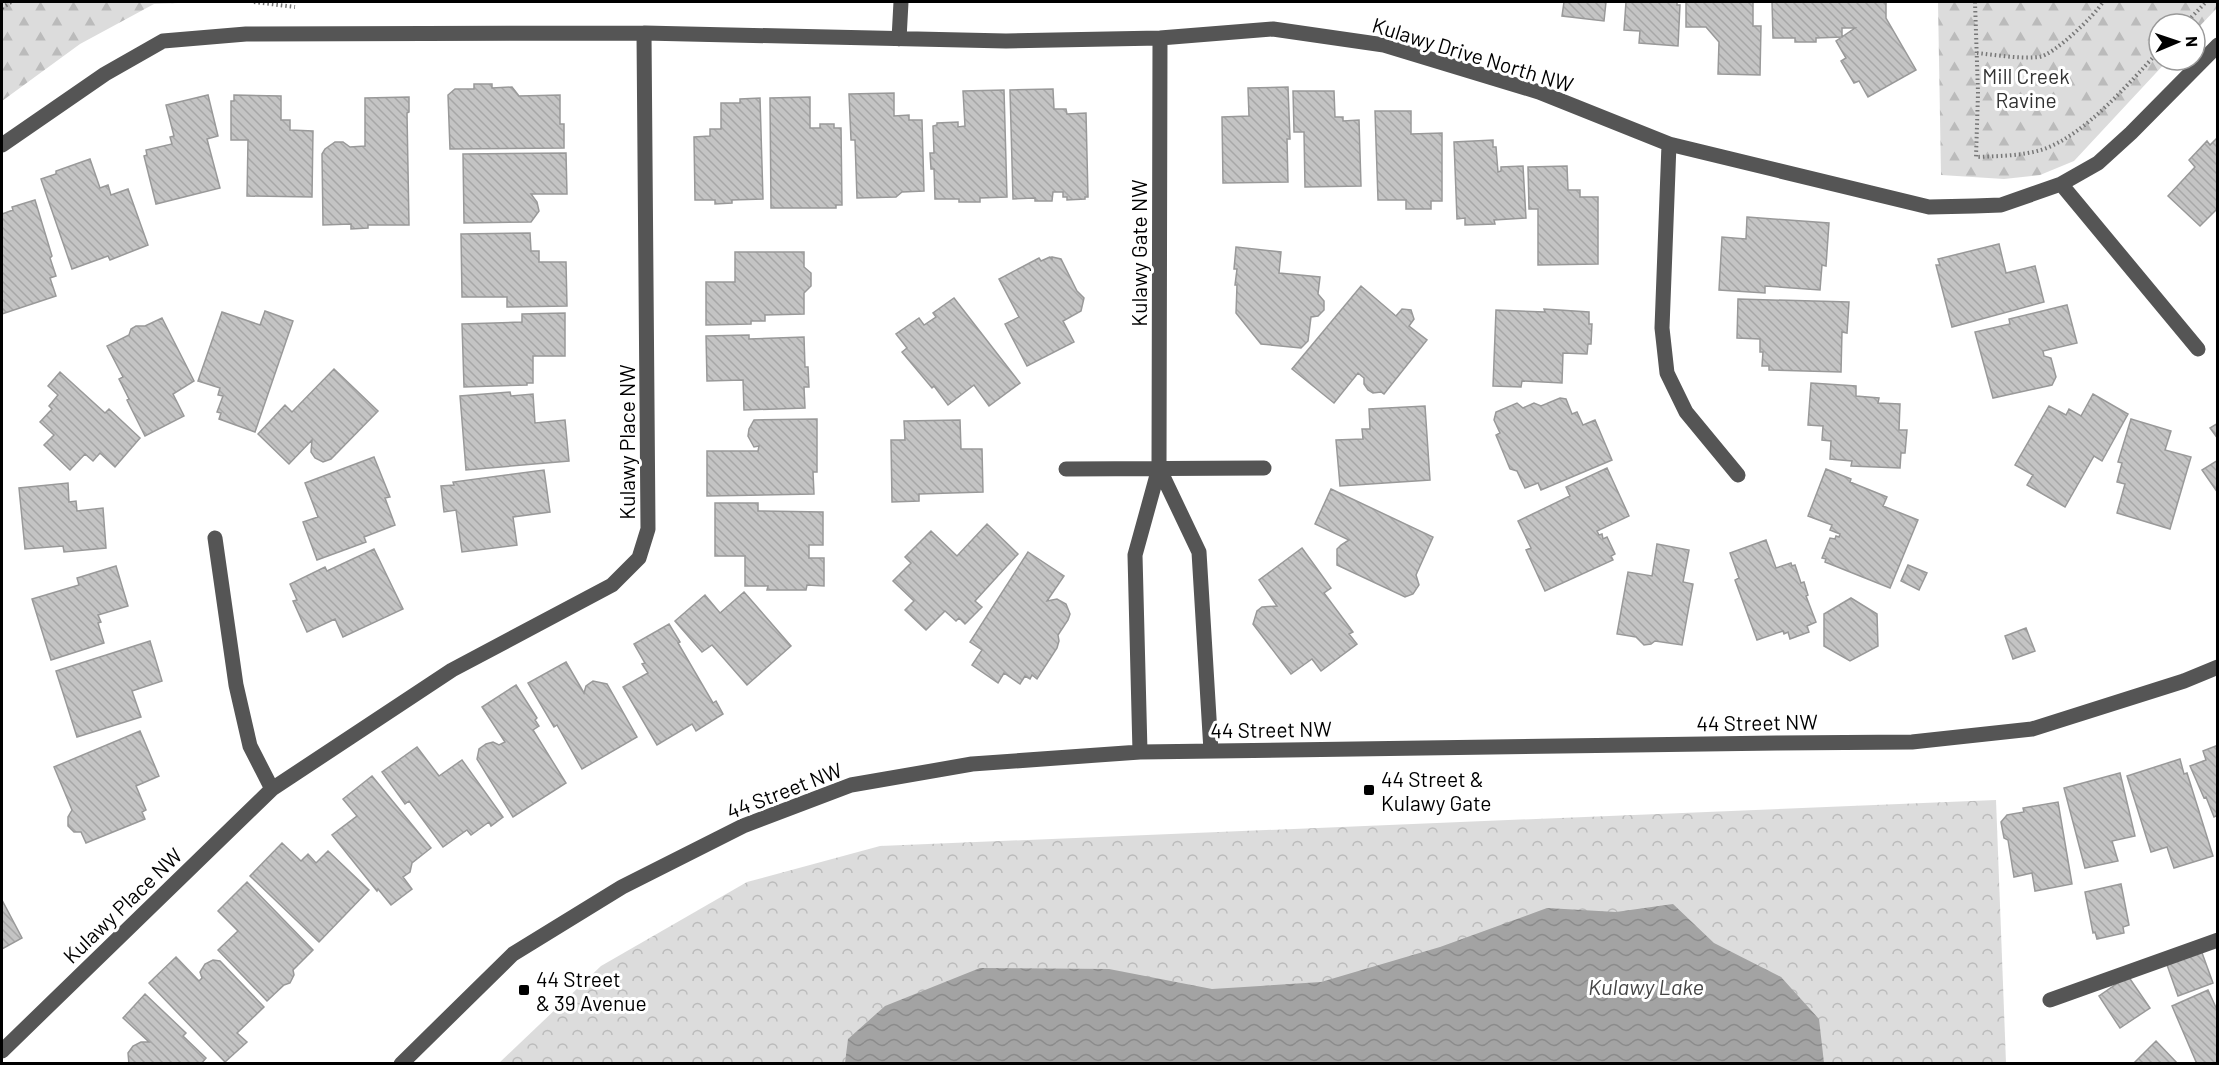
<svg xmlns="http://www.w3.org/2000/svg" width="2219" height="1065" font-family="Barlow,sans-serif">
	<defs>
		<pattern id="forest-firs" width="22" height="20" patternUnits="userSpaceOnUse" patternTransform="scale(1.5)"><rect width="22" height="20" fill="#dcdcdc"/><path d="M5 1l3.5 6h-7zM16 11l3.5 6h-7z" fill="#bbb"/></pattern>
		<pattern id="park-crowns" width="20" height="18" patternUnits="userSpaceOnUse" patternTransform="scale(1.5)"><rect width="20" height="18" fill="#dcdcdc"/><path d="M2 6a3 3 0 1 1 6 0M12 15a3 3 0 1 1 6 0" fill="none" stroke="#bbb"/></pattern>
		<pattern id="water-waves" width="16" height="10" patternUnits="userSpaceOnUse" patternTransform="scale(1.5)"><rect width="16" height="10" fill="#a3a3a3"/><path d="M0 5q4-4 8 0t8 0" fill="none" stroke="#8b8b8b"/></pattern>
		<pattern id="building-back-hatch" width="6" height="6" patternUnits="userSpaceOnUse" patternTransform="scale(1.5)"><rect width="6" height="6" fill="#c4c4c4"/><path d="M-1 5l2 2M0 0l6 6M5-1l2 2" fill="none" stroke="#a7a7a7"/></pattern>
	</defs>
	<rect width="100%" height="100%" fill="#fff"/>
	<path fill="url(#forest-firs)" d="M2,2H203L154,4L80,44L2,101Z
		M1938,2H2217L2218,7L2195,31V24H2159V60H2168L2074,161L2040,175L2004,179L1941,175Z"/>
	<path fill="url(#park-crowns)" d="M1996,800L2006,1063L498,1064L601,966L747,882L880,846Z"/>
	<path fill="url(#water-waves)" d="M1673,904L1714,943L1781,977L1819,1019L1824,1063H845L848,1039L885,1006L980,968L1109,969L1212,989L1321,982L1440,947L1547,908L1616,912Z"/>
	<path fill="url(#building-back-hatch)" stroke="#999" stroke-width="1.5" d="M1564,2H1606L1604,21L1562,16Z
		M1626,2H1677V5H1680L1678,46L1639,43L1640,31L1624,30Z
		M1686,2H1753V26H1761L1760,75L1718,74L1719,42L1706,27H1686Z
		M1772,2H1886V18L1916,70L1868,97L1859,81L1854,83L1841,61L1846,58L1836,41L1855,28H1842V37L1816,38V42H1795V38H1773Z
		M474,84H492V88L512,87L519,96L560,95V124H564V148L450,149L448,95L455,89H474Z
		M1288,87L1290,139H1287L1288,182L1223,183L1222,117L1249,116L1248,88Z
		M1053,89L1054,109H1066L1067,114L1086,113L1088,197H1085V199L1067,200V197H1063V192H1053L1052,201H1035V198L1013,199L1010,90Z
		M1004,90L1007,197L980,198V202H959V199H935L934,169H931L930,153H934L933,126L937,125V123L958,122V127L965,126L963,91Z
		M1293,91H1334L1335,117H1343V121L1359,120L1361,186L1305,187L1304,132H1294Z
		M894,93V116L909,115V120H922L924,191L902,192L896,197L857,198L855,140H851L849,94Z
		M208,95L218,136L207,139L220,188L156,204L144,156L147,155L146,150L172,144L170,137L174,136L166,105Z
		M234,95L281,96V120H290V130L313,131L312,197L247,196L248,140H231V101H234Z
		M409,97V112L407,113L409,225H368V228L351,229V224L323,225L322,154L325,149L335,142H343L350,147L365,146V98Z
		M810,97V128H820V124H834V128H841L842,205H836V208H771L770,98Z
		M760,98L763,199L732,200V203L715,204V200H695L694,137L710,136V129H721V103H740V99Z
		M1375,111H1411V134L1442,133V201H1431V209H1406V200H1378Z
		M2218,137V208L2200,226L2168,196L2195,167L2189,160L2207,141L2210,145Z
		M1493,140V147H1496L1498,172L1501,171V167L1523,166L1526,218L1494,220L1495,224L1465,225V218L1457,219L1454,142Z
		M566,153L567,194H531L537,202L539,211L531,222L464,223L463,154Z
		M90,159L100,188L108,185L111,195L128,189L148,245L110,260L108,256L72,269L41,179L56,174V171Z
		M1567,166L1568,190H1580V197H1598V264L1538,265V209H1529L1528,167Z
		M35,200L52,256L50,258L56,276L50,278L56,296L2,314V214L13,210L12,207Z
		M1747,217L1829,223L1826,266L1822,265L1820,290L1765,286V293L1719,290L1722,237L1746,239Z
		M530,233L531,251H539V262H566L567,306L507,307V297H462L461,234Z
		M1999,244L2006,273L2035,266L2044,302L1952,327L1936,265H1940L1938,259Z
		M1236,247L1281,252L1279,273L1320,277L1318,294L1324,301V310L1318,316L1311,317L1308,341L1301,348L1261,344L1236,313L1237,285H1235L1237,269H1234Z
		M735,252H804V267L811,273V286L804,293V314L765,315V321H751V324L706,325V282H735Z
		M1050,257L1052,259V257L1061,259L1077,291L1084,298L1081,311L1063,321L1074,342L1027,366L1005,324L1019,317L999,279L1039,258L1041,261Z
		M1361,286L1396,316L1402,309L1411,310L1414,319L1409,326L1427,340L1384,394L1381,392L1373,393L1368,390L1364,384V378L1358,373L1334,403L1292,369Z
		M954,298L1020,383L989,406L974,385L948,405L934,386L932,388L902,352L907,348L896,334L919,318L924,325L936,317L933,313Z
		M1738,299L1849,302L1847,333L1842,332L1841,372L1769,370V366H1762L1763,352H1760V339L1737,338Z
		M2067,305L2077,343L2043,351L2044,356L2051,358L2056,377L2052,385L1993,398L1975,332L2010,324L2009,319Z
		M1544,309L1589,312V324H1592L1591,344H1588L1587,354L1563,353L1562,383L1522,381L1521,387L1493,386L1496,310L1545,312Z
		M265,311L293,321L255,432L219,419L221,413L217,412L223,396L218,395L220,388L198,381L222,312L260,325Z
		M565,313V356H533V383H527V385L464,387L462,324L522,322V314Z
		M162,318L194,381L173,394L184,416L145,436L127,400L129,399L119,379L123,377L107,346L129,335L131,329L136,326H145Z
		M749,335V339L804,337L805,367H808L809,387H804L805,408L744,410L743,380L707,381L706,336Z
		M334,369L378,411L331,459L323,462L315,458L311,452L312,440L289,464L258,434L285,405L292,412Z
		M60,372L105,413L109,409L140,438L115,467L100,453L93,461L85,454L70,470L44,445L54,435L40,422L52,409L49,406L58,395L48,386Z
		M1811,383L1856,386V396L1879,398L1878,403L1900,404L1899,430H1907L1905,453H1901L1900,468L1851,466L1852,461L1830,459L1831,441L1822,440L1823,426L1808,425Z
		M510,392L511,396L533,394L535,423L565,420L569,461L466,470L460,396Z
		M2093,394L2128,414L2102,461L2094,456L2065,507L2027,485L2033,475L2015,465L2049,406L2066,415L2069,409L2081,416Z
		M1560,398L1566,399L1572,414L1577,412L1583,425L1595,420L1612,460L1541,490L1538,483L1525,488L1517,471L1510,469L1496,435L1500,433L1494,420L1496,412L1517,403L1523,408L1534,403L1541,406Z
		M1425,406L1430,480L1340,486L1336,440L1363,439L1362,429H1370L1369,409Z
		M817,419V472H813L814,494L707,496V451H758L759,446L754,447L748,436L749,429L754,420Z
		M2131,419L2171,431L2165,450L2191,457L2170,529L2117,513L2125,484L2117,482L2122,463L2118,462Z
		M960,420L961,449H982L983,492L919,494V501L892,502L891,440H905L904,421Z
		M2218,423V439L2210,428Z
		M374,457L390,497L385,498L395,525L364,537L366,542L317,560L303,522L318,517L305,483Z
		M2218,460V493L2202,470Z
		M1607,468L1629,516L1597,531L1599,535L1602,534L1603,539L1607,537L1615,554L1611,556L1613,560L1545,591L1526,550L1531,548L1518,521L1570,496L1566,487Z
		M1826,469L1851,479L1850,482L1887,497L1883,506L1918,520L1890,588L1825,562L1826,559L1822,558L1830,538L1835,539L1836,536L1839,537L1840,534L1830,530L1832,525L1808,516Z
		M544,470L550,512L513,517L517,545L462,552L456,510L444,512L441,486L454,485L453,482Z
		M68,483L69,502L76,501L77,511L103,508L106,548L64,552L63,546L25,549L19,488Z
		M1331,489L1433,537L1416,575L1419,585L1413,594L1405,597L1337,565V549L1341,545L1349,540L1315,524Z
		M715,503H758V511L823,512V545H809V558H824V586L807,585L806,590H767L768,586H745V556H715Z
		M987,524L1018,554L975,601L982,607L965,624L959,618L956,621L945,611L926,630L905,610L914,601L893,581L911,563L905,557L931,531L957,556Z
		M1766,540L1776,568L1791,563L1792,566L1795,565L1801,583L1804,582L1808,595L1806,596L1816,622L1807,626L1809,632L1790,639L1788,632L1784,634L1783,631L1757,640L1735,580L1739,578L1730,553Z
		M1657,544L1689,550L1683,582L1693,584L1682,645L1655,641L1651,644L1644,645L1636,637L1617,634L1628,572L1652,576Z
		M1302,548L1331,588L1324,593L1353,632L1349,634L1357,644L1321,671L1312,659L1291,674L1253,624L1257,611L1262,607L1277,606L1259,580Z
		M374,549L403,609L343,637L335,619L307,632L293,601L297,600L290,584L325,567L327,571Z
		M1028,552L1064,576L1047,601L1057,599L1066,604L1070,614L1068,620L1058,635L1059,641L1057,648L1037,679L1032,675L1030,679L1025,676L1020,684L1004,673L998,683L972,665L982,650L970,642Z
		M1908,565L1927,573L1919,590L1901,581Z
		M116,566L128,606L98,615L101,622L98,623L104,643L51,660L32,599L79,585L77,578Z
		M744,592L791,646L747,685L712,645L702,652L675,621L705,595L720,613Z
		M1851,598L1877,614L1878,646L1850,661L1824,646V614Z
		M669,624L680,642L678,643L713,703L716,701L723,714L696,731L692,724L657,745L623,687L648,673L642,664L645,663L634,644Z
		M2026,628L2035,651L2013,659L2005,636Z
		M150,641L162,681L132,691L141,717L77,737L56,671Z
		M566,662L584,693L586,686L593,681L607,684L637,737L582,769L557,725L554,727L528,683Z
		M516,685L537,718L535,720L539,726L533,730L566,783L513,817L477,759L479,749L486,744L493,742L499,745L505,742L482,707Z
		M140,731L159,776L136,786L146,810L142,812L145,819L86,843L81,832H74L68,826V817L72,810L54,767Z
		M2218,745V815L2214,817L2206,797L2204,798L2190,766L2206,760L2203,751Z
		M417,747L439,776L462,760L503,817L491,826L489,822L471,835L467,830L443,847L409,801L405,804L382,772Z
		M2180,759L2184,774L2187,773L2213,856L2174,868L2167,847L2151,852L2127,776Z
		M2120,773L2135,836L2112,841L2118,861L2085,868L2064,788Z
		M372,776L431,848L412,863L410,872L403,877L412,889L391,905L378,889L377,891L332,835L357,816L343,799Z
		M2058,802L2072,884L2035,891L2032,873L2014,877L2008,840L2004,838L2001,822L2007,815L2024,812L2023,808Z
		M282,843L301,861L308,854L316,863L328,851L369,890L319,942L250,876Z
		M247,882L313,950L293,970L294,975L290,983L284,985L267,1001L218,950L238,931L218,911Z
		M2121,884L2129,925L2123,927L2124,933L2097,939L2095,932L2093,933L2085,892Z
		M2,900L22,938L2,949Z
		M2201,950L2213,983L2178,996L2166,962Z
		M176,957L199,981L202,978L200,972L205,964L213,960L220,961L264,1007L237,1033L247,1042L225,1062L149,983Z
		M2128,976L2150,1008L2120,1028L2099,996Z
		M2208,990L2218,1012V1064H2197L2172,1006Z
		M145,994L186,1033L183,1036L206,1058L201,1064H129L128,1053L133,1046L141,1042H149L123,1018Z
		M2156,1041L2178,1064H2133Z"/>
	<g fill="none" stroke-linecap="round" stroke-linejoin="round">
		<path stroke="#777" stroke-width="4" stroke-dasharray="1.5 3" stroke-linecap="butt" d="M254,2L295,7
			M1975,2L1978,93L1976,157C1999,156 2023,156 2044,149C2086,134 2129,83 2159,51
			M2,8L11,2
			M2185,24L2206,2
			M1977,53C1997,55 2019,59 2039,57C2054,55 2095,15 2103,2"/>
		<path stroke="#555" stroke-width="15" d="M899,39L901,2
			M1669,144L1662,328L1667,373L1686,412L1738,475
			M2,145L105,74L163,41L246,34L644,33L1006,41L1160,38L1273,29L1384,45L1539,92L1669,144L1929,207L1974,206L2001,205L2061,184L2098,163L2131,133L2218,45
			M2061,184L2198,349
			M1159,468L1199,552L1211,751
			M1066,469L1264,468
			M215,538L236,685L250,746L272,789
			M1140,752L1135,555L1159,468L1160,38
			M2050,1000L2218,940
			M2,1051L272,789L452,670L612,585L639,558L648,529L644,33
			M401,1064L513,954L622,887L743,826L851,785L972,764L1140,752L1777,743L1912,742L2032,729L2184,681L2218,667"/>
	</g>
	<g fill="#000" stroke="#fff" stroke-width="2">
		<rect x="1363" y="784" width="12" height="12" rx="3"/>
		<rect x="518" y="984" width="12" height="12" rx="3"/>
	</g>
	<g text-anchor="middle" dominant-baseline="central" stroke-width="6" stroke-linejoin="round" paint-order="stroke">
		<g font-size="21" fill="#000" stroke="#fff">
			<text transform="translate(1473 54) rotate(17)">Kulawy Drive North NW</text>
			<text transform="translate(1138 253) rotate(-90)">Kulawy Gate NW</text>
			<text transform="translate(626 442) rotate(-90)">Kulawy Place NW</text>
			<text transform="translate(1757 722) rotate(-1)">44 Street NW</text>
			<text transform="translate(1271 729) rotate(-1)">44 Street NW</text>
			<text transform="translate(784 790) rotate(-21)">44 Street NW</text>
			<text transform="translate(122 905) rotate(-44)">Kulawy Place NW</text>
		</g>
		<g font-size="21" fill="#333" stroke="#fff">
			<text x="2026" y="75">Mill Creek<tspan x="2026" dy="24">Ravine</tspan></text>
		</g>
		<g font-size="21" fill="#000" stroke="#fff" text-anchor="start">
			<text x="1381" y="778">44 Street &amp;<tspan x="1381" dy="24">Kulawy Gate</tspan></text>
			<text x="536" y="978">44 Street<tspan x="536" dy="24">&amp; 39 Avenue</tspan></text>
		</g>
		<g font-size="22" font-style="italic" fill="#444" stroke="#fff">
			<text x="1646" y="986">Kulawy Lake</text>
		</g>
	</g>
	<rect width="2219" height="1065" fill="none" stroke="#000000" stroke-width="6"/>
	<g transform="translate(2177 42) rotate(88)"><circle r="28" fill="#ffffff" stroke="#999999" stroke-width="1.5"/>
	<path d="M0-4.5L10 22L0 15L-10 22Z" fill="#000000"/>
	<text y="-9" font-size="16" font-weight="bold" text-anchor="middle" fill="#000000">N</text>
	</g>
</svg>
